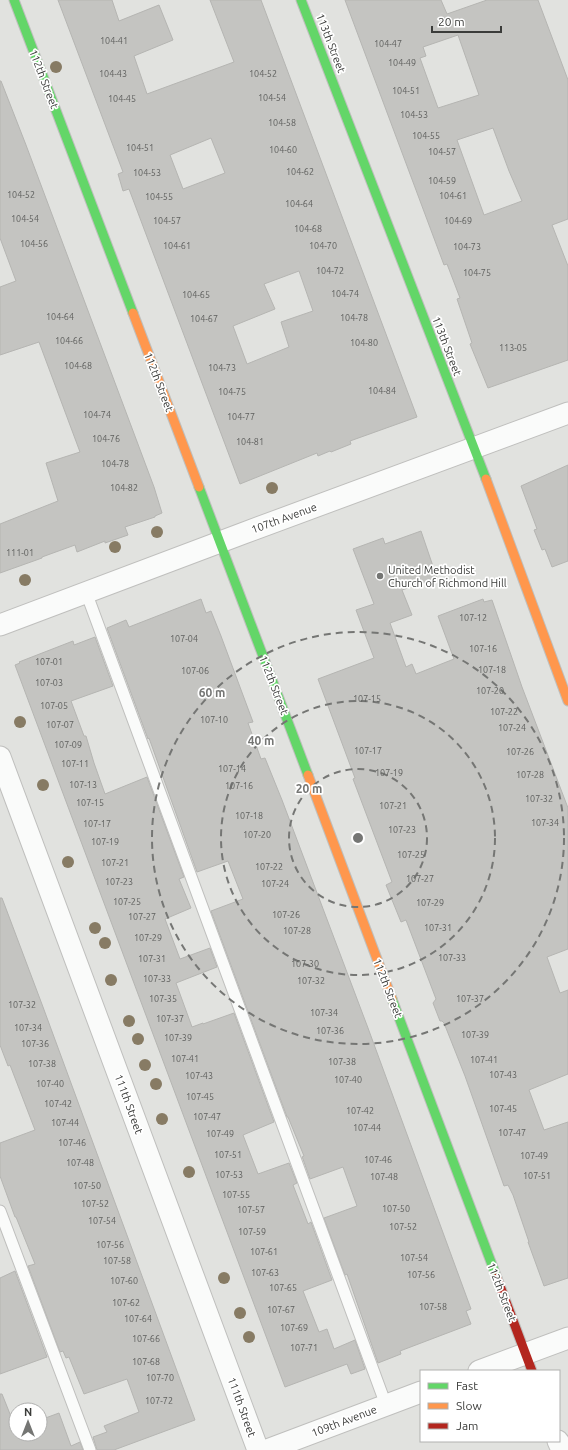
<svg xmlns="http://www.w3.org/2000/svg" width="568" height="1450" font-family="Ubuntu,sans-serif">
	<rect width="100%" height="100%" fill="#e1e2df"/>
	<path fill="#c4c4c1" stroke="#b5b5b2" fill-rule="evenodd" d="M58,0H112L119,21L159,5L173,40L134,56L147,94L234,62L210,0H261L417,417L350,441L351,444L331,452L330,451L318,456L317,453L240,484L129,189L123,191L118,174L123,172ZM211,138L225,173L183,189L170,155ZM299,271L313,311L281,322L289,347L247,364L233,326L275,309L264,284Z
		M345,0H441L447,14L487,0H538L568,80V219L552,225L568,266V360L488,388L470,344L472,343L457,299L460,298L447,264L444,265ZM458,35L479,95L438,108L420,58L426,56L423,47ZM493,128L509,171L522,201L484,215L457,140Z
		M0,81H1L26,145L154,487L162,513L155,516V517L125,527L128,535L105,543V541L77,552L75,545L42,557V558L0,573V524L58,501L46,463L80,452L39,342L0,355V287L16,281L0,238Z
		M568,465V561L552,567L545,549L542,550L534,530L537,529L521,486Z
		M421,531L437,578L402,590L412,615L390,623L406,667L412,664L416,674L454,659L438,616L483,599L484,602L492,600L522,687L568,808V949L547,957L560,993L568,990V1074L529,1090L544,1130L568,1122V1278L544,1286L528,1242H529L513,1195L508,1185L504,1186L465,1076L444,1023L442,1021H440L433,1003L436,999L406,920L401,922L386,885L392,882L353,779L355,778L318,679L374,658L356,610L374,604L353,549L383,538L385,544Z
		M201,599L206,613L211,611L221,636L253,722L248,723L261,759L265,758L282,800L368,1028L471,1309L466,1311L471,1324L400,1351L401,1354L378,1363L347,1274L345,1275L324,1218L357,1206L343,1167L310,1179L303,1159L302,1157L304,1156L288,1117H287L211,911L243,899L228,861L197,872L149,738L148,739L107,628L126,620L129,627Z
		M95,637L113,686L71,701L84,736H86L94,763L105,794L147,777L184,877L179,879L191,908L165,919L180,959L210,948L217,967L176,983L192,1027L203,1023V1024L234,1013L274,1122L243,1135L258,1174L289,1163L297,1183L293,1185L308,1224L311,1222L332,1280L303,1291L319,1332L327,1329L334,1349L355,1340L365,1369L351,1374L347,1364L285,1387L15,665L20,663L19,662L73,641L74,645Z
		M0,898H2L43,1007L195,1420L114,1450H97L93,1437L107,1432L104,1426L139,1412L127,1379L84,1394L69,1357L66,1358L63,1351L60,1352L28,1266L35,1264L16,1217H15L0,1176V1143L35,1130L10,1065L8,1066L0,1045Z
		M15,1271L47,1357L0,1374V1278Z
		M0,1394H2L16,1429V1434H40V1420L59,1413L71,1446L80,1442L83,1450H0Z"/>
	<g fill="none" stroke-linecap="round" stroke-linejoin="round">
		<defs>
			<path id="lane" d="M86,592L386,1405
				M0,1211L90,1450"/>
			<path id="street" d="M0,625L244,533L568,413
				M0,757L258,1450
				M479,1371L568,1338
				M558,1441L562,1450
				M267,1450L421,1392"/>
			<path id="fast" d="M14,0L133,313
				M301,0L486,479
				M199,487L308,775
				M392,999L497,1278"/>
			<path id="slow" d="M133,313L199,487
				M486,479L568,701
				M308,775L392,999"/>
			<path id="jam" d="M497,1278L532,1371"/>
		</defs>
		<use href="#lane" stroke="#bfbfbd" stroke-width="13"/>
		<use href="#street" stroke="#bfbfbd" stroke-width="23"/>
		<use href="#fast" stroke="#bfbfbd" stroke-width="11"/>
		<use href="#slow" stroke="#bfbfbd" stroke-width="11"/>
		<use href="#jam" stroke="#bfbfbd" stroke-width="11"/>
		<use href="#lane" stroke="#fafbfa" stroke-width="11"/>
		<use href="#street" stroke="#fafbfa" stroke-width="21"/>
		<use href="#fast" stroke="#63d668" stroke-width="9"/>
		<use href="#slow" stroke="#ff974d" stroke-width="9"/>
		<use href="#jam" stroke="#b3261e" stroke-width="9"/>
	</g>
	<g fill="#877b64">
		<circle cx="56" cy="67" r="6"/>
		<circle cx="272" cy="488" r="6"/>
		<circle cx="157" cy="532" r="6"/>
		<circle cx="115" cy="547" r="6"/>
		<circle cx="25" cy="580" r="6"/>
		<circle cx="20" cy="722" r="6"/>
		<circle cx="43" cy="785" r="6"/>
		<circle cx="68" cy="862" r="6"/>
		<circle cx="95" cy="928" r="6"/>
		<circle cx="105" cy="943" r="6"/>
		<circle cx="111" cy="980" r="6"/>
		<circle cx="129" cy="1021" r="6"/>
		<circle cx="138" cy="1039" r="6"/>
		<circle cx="145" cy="1065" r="6"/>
		<circle cx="156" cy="1084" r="6"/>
		<circle cx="162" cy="1119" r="6"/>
		<circle cx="189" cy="1172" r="6"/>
		<circle cx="224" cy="1278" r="6"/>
		<circle cx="240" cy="1313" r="6"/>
		<circle cx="249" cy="1337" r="6"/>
	</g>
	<g fill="none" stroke="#757674" stroke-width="2" stroke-dasharray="7 5">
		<circle cx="358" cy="838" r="69"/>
		<circle cx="358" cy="838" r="137"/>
		<circle cx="358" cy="838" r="206"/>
	</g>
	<circle fill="#757674" stroke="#fff" stroke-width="1.5" cx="380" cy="576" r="4"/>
	<g text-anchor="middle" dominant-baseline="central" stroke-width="3.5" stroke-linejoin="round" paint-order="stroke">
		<g font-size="9" fill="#5d5e5c">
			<text x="114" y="41">104-41</text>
			<text x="388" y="44">104-47</text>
			<text x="402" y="63">104-49</text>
			<text x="113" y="74">104-43</text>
			<text x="263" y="74">104-52</text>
			<text x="406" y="91">104-51</text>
			<text x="272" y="98">104-54</text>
			<text x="122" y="99">104-45</text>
			<text x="414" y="115">104-53</text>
			<text x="282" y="123">104-58</text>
			<text x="426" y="136">104-55</text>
			<text x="140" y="148">104-51</text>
			<text x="283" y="150">104-60</text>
			<text x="442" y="152">104-57</text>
			<text x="300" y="172">104-62</text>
			<text x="147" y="173">104-53</text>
			<text x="442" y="181">104-59</text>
			<text x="21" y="195">104-52</text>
			<text x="453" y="196">104-61</text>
			<text x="159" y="197">104-55</text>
			<text x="299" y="204">104-64</text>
			<text x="25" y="219">104-54</text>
			<text x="167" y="221">104-57</text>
			<text x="458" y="221">104-69</text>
			<text x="308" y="229">104-68</text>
			<text x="34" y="244">104-56</text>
			<text x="177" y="246">104-61</text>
			<text x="323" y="246">104-70</text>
			<text x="467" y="247">104-73</text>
			<text x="330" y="271">104-72</text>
			<text x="477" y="273">104-75</text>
			<text x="345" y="294">104-74</text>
			<text x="196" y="295">104-65</text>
			<text x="60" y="317">104-64</text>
			<text x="354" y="318">104-78</text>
			<text x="204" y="319">104-67</text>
			<text x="69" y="341">104-66</text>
			<text x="364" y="343">104-80</text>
			<text x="513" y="348">113-05</text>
			<text x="78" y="366">104-68</text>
			<text x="222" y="368">104-73</text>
			<text x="382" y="391">104-84</text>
			<text x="232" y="392">104-75</text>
			<text x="97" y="415">104-74</text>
			<text x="241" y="417">104-77</text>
			<text x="106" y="439">104-76</text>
			<text x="250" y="442">104-81</text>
			<text x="115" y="464">104-78</text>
			<text x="124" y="488">104-82</text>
			<text x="20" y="553">111-01</text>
			<text x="473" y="618">107-12</text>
			<text x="184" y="639">107-04</text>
			<text x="483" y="649">107-16</text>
			<text x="49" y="662">107-01</text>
			<text x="492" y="670">107-18</text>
			<text x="195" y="671">107-06</text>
			<text x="49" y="683">107-03</text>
			<text x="490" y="691">107-20</text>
			<text x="367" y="699">107-15</text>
			<text x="54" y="706">107-05</text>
			<text x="504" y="712">107-22</text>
			<text x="214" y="720">107-10</text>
			<text x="60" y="725">107-07</text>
			<text x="512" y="728">107-24</text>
			<text x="68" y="745">107-09</text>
			<text x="368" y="751">107-17</text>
			<text x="520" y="752">107-26</text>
			<text x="75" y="764">107-11</text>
			<text x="232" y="769">107-14</text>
			<text x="389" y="773">107-19</text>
			<text x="530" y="775">107-28</text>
			<text x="83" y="785">107-13</text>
			<text x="239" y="786">107-16</text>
			<text x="539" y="799">107-32</text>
			<text x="90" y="803">107-15</text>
			<text x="393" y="806">107-21</text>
			<text x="249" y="816">107-18</text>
			<text x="545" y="823">107-34</text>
			<text x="97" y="824">107-17</text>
			<text x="402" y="830">107-23</text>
			<text x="257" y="835">107-20</text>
			<text x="105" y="842">107-19</text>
			<text x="411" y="855">107-25</text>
			<text x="115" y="863">107-21</text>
			<text x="269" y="867">107-22</text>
			<text x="420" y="879">107-27</text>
			<text x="119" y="882">107-23</text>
			<text x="275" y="884">107-24</text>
			<text x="127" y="902">107-25</text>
			<text x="430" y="903">107-29</text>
			<text x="286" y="915">107-26</text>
			<text x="142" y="917">107-27</text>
			<text x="438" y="928">107-31</text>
			<text x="297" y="931">107-28</text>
			<text x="148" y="938">107-29</text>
			<text x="452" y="958">107-33</text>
			<text x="152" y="959">107-31</text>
			<text x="305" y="964">107-30</text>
			<text x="157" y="979">107-33</text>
			<text x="311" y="981">107-32</text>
			<text x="163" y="999">107-35</text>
			<text x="470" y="999">107-37</text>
			<text x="22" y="1005">107-32</text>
			<text x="324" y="1013">107-34</text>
			<text x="170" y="1019">107-37</text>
			<text x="28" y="1028">107-34</text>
			<text x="330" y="1031">107-36</text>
			<text x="475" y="1035">107-39</text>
			<text x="178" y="1038">107-39</text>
			<text x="35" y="1044">107-36</text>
			<text x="185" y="1059">107-41</text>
			<text x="484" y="1060">107-41</text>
			<text x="342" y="1062">107-38</text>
			<text x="42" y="1064">107-38</text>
			<text x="503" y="1075">107-43</text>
			<text x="199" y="1076">107-43</text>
			<text x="348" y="1080">107-40</text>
			<text x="50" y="1084">107-40</text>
			<text x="200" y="1097">107-45</text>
			<text x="58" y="1104">107-42</text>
			<text x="503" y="1109">107-45</text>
			<text x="360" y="1111">107-42</text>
			<text x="207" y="1117">107-47</text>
			<text x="65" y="1123">107-44</text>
			<text x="367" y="1128">107-44</text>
			<text x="512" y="1133">107-47</text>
			<text x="220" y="1134">107-49</text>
			<text x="72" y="1143">107-46</text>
			<text x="228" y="1155">107-51</text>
			<text x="534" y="1156">107-49</text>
			<text x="378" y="1160">107-46</text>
			<text x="80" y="1163">107-48</text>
			<text x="229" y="1175">107-53</text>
			<text x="537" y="1176">107-51</text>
			<text x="384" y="1177">107-48</text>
			<text x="87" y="1186">107-50</text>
			<text x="236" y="1195">107-55</text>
			<text x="95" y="1204">107-52</text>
			<text x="396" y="1209">107-50</text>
			<text x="251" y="1210">107-57</text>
			<text x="102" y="1221">107-54</text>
			<text x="403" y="1227">107-52</text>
			<text x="252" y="1232">107-59</text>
			<text x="110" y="1245">107-56</text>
			<text x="264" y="1252">107-61</text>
			<text x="414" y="1258">107-54</text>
			<text x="117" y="1261">107-58</text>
			<text x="265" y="1273">107-63</text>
			<text x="421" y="1275">107-56</text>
			<text x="124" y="1281">107-60</text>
			<text x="283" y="1288">107-65</text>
			<text x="126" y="1303">107-62</text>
			<text x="433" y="1307">107-58</text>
			<text x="281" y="1310">107-67</text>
			<text x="138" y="1319">107-64</text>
			<text x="294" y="1328">107-69</text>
			<text x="146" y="1339">107-66</text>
			<text x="304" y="1348">107-71</text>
			<text x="146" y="1362">107-68</text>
			<text x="160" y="1378">107-70</text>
			<text x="159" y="1401">107-72</text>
		</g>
		<g font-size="11" fill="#3b3c3a" stroke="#fff">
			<text transform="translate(331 43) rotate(69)">113th Street</text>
			<text transform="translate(44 79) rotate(69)">112th Street</text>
			<text transform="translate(447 346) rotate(69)">113th Street</text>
			<text transform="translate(159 382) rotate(69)">112th Street</text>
			<text transform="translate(284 518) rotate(-20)">107th Avenue</text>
			<text transform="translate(274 685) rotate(69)">112th Street</text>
			<text transform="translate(388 988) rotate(69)">112th Street</text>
			<text transform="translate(129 1104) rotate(70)">111th Street</text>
			<text transform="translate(502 1292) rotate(69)">112th Street</text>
			<text transform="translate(242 1407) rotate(70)">111th Street</text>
			<text transform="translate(344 1421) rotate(-21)">109th Avenue</text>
		</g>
		<g font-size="11" fill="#3b3c3a" stroke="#fff" text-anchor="start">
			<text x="388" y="570">United Methodist<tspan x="388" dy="13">Church of Richmond Hill</tspan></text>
		</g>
	</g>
	<circle cx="358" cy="838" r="6" fill="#757674" stroke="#fff" stroke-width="2"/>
	<g font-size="12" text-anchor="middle" font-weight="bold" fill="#757674" stroke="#fff" stroke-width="3.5" stroke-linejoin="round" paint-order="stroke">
		<text x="212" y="697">60 m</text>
		<text x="261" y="745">40 m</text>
		<text x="309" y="793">20 m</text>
	</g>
	<rect x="420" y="1370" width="140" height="72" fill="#ffffff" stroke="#b1b1b0"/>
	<rect x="428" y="1383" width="20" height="6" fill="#63d668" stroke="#b1b1b0"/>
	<text x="456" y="1390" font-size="12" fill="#3b3c3a">Fast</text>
	<rect x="428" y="1403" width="20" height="6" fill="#ff974d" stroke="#b1b1b0"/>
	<text x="456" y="1410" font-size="12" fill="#3b3c3a">Slow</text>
	<rect x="428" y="1423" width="20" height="6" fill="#b3261e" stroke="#b1b1b0"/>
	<text x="456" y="1430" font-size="12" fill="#3b3c3a">Jam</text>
	<g transform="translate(28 1422)"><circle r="19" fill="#ffffff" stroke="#b1b1b0"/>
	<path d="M0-3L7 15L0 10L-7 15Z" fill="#757674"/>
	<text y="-6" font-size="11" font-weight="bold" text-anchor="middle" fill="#3b3c3a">N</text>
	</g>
	<path d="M432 26v6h69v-6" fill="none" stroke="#3b3c3a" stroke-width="2"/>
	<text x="438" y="26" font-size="12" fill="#3b3c3a" stroke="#ffffff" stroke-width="3" paint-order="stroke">20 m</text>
</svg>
